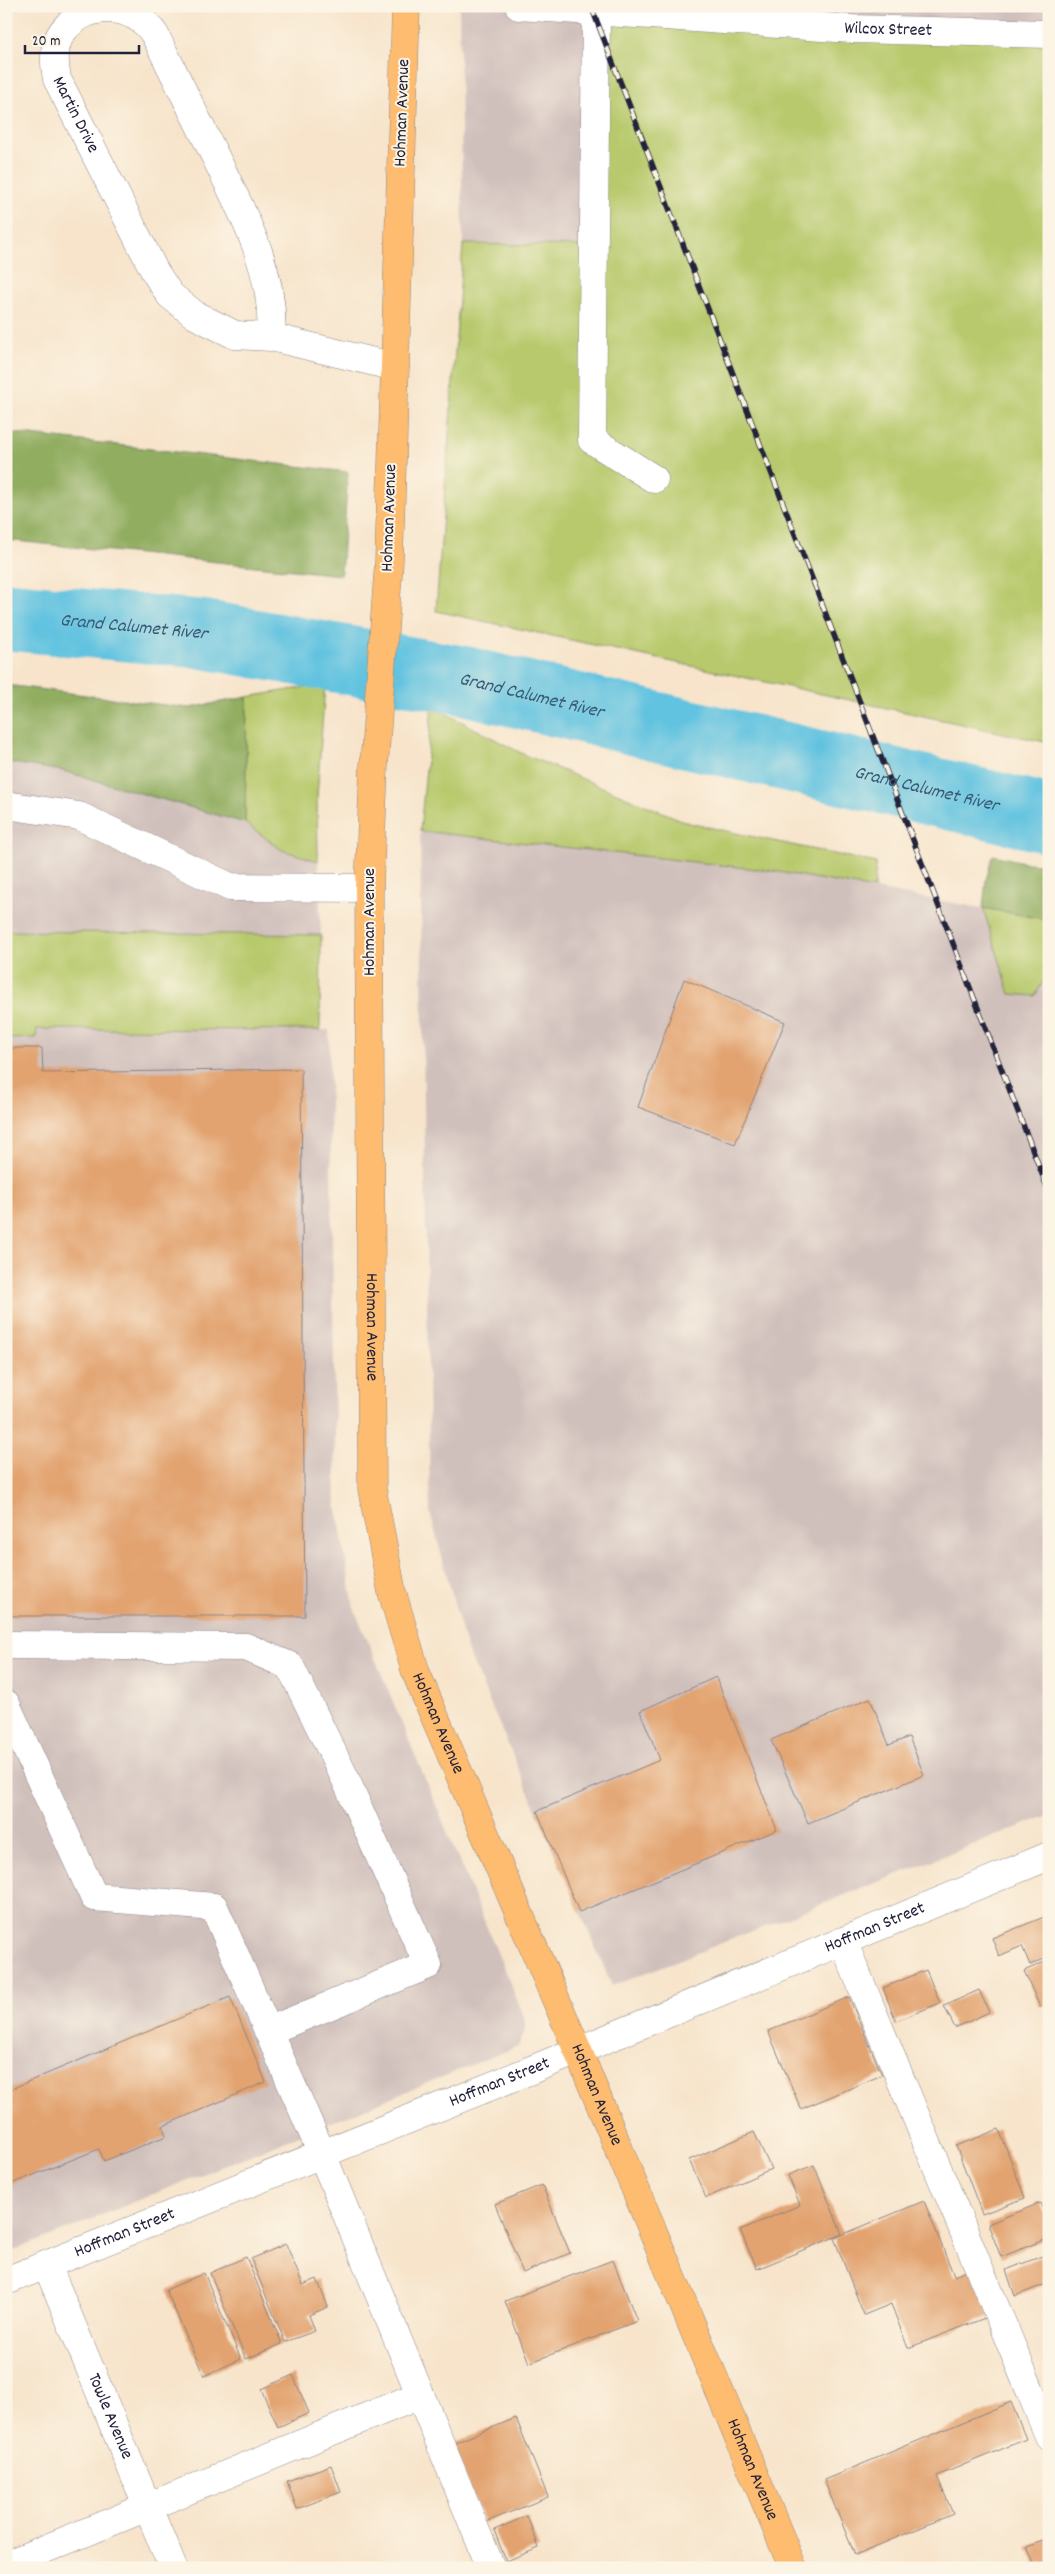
<svg xmlns="http://www.w3.org/2000/svg" width="1055" height="2574" font-family="Dekko,sans-serif">
	<rect width="100%" height="100%" fill="#fcf5e5"/>
	<filter id="ink" filterUnits="userSpaceOnUse"><feTurbulence type="fractalNoise" baseFrequency=".02" numOctaves="2"/><feDisplacementMap in="SourceGraphic" scale="10" xChannelSelector="R" yChannelSelector="G"/><feConvolveMatrix kernelMatrix="1 2 1 2 8 2 1 2 1" color-interpolation-filters="sRGB"/></filter>
	<filter id="wash" filterUnits="userSpaceOnUse"><feTurbulence type="fractalNoise" baseFrequency=".0096" numOctaves="4" result="noise"/><feDisplacementMap in="SourceGraphic" scale="20" xChannelSelector="R" yChannelSelector="G"/><feGaussianBlur stdDeviation="1.12" result="paint"/><feColorMatrix in="noise" values="0 0 0 0 0 0 0 0 0 0 0 0 0 0 0 0 0 1.4 0 .05"/><feComposite in="paint" operator="in"/></filter>
	<g filter="url(#wash)">
		<rect width="100%" height="100%" fill="#f7e4cb"/>
		<path fill="#d0c0bc" d="M459,6H1049V34L594,246L463,244Z
			M6,762L63,771L245,823L282,850L318,861L321,935L6,931Z
			M420,831L774,871L1049,920V1815L612,1986L466,1647L430,1512Z
			M37,1029L329,1030L336,1503L354,1608L525,2019V2032L518,2046L6,2254V1039L36,1038Z"/>
		<path fill="#b7c96c" stroke="#6c7654" d="M596,11L1049,29V743L436,611L463,244L594,246Z
			M325,684L317,797L318,861L282,850L245,823L247,697Z
			M432,706L525,755L689,823L876,863L874,889L774,871L420,831Z
			M983,908L1049,920V971L1035,996L1010,994Z
			M6,931L321,935L320,1030L37,1029L36,1038L6,1039Z"/>
		<path fill="#91ad60" stroke="#5a684e" d="M6,432L348,472L341,575L6,540Z
			M6,685L189,708L247,697L245,823L63,771L6,762Z
			M993,855L1028,863L1049,865V920L983,908L986,880Z"/>
		<g fill="none" stroke-linecap="round" stroke-linejoin="round">
			<path stroke="#62c3e0" stroke-width="69" id="s1" d="M6,616L201,634L466,681L1049,819"/>
		</g>
		<g id="blocks">
			<path fill="#e2a36f" d="M684,979L785,1022L735,1144L638,1107Z
				M6,1048H42L43,1073L301,1069L305,1616H6Z
				M716,1677L777,1830L579,1912L537,1811L660,1760L640,1711Z
				M870,1698L889,1745L909,1737L924,1775L808,1823L771,1740Z
				M1049,1915V1957L1030,1965L1022,1946L999,1956L992,1938Z
				M1049,1960V2003L1040,2007L1024,1971Z
				M926,1970L940,2003L896,2021L883,1988Z
				M979,1990L989,2012L955,2028L944,2006Z
				M230,1997L266,2082L163,2126L166,2136L104,2161L99,2149L6,2186V2091Z
				M849,1997L882,2075L801,2109L768,2031Z
				M999,2129L1025,2198L982,2214L956,2146Z
				M754,2132L771,2169L706,2198L689,2160Z
				M814,2165L842,2234L757,2269L740,2230L800,2205L788,2175Z
				M542,2185L570,2253L523,2273L495,2204Z
				M924,2201L954,2276L971,2269L990,2316L908,2348L891,2304L864,2315L834,2238Z
				M1040,2203L1049,2222V2238L1001,2257L988,2224Z
				M286,2244L303,2285L317,2279L328,2307L309,2315L315,2331L285,2342L251,2259Z
				M1042,2256L1049,2272V2283L1015,2296L1006,2270Z
				M246,2257L282,2344L246,2359L210,2273Z
				M613,2260L637,2321L529,2363L505,2301Z
				M204,2273L241,2359L204,2376L166,2290Z
				M293,2375L309,2413L278,2427L261,2389Z
				M1011,2402L1026,2439L937,2476L953,2514L855,2555L824,2480Z
				M516,2418L548,2497L484,2523L452,2444Z
				M331,2465L341,2492L297,2509L287,2481Z
				M527,2516L539,2548L506,2561L494,2530Z
				M1049,2538V2568H1036L1027,2547Z"/>
		</g>
	</g>
	<g filter="url(#ink)">
		<use href="#blocks" fill-opacity="0" stroke="#8c8383" stroke-width="1"/>
		<g fill="none" stroke-linecap="round" stroke-linejoin="round">
			<defs>
				<g id="minor">
					<path id="s2" d="M519,6L852,29L1049,34"/>
					<path d="M596,11L592,440L654,479"/>
					<path id="s3" d="M271,337C276,271 242,212 214,154C194,114 175,75 155,35C134,2 87,0 63,31C52,45 54,64 57,79L155,272L170,295L195,315L235,335L271,337L395,367"/>
					<path d="M6,805L79,816L230,887L369,888"/>
					<path d="M6,1645L246,1647L290,1666L345,1778L428,1965L268,2031"/>
					<path d="M6,1704L94,1897L214,1907L322,2154L491,2568"/>
					<path d="M843,1941L1049,2436"/>
					<path id="s4" d="M47,2265L173,2568"/>
					<path id="s5" d="M6,2281L536,2068L1049,1856"/>
					<path d="M6,2565L420,2395"/>
				</g>
				<g id="major">
					<path id="s6" d="M406,6L389,561L374,766L369,888L372,1489L392,1592L416,1673L578,2051L793,2568"/>
				</g>
			</defs>
			<use href="#minor" stroke="#8c8383" stroke-width="29"/>
			<use href="#major" stroke="#8c8383" stroke-width="29"/>
			<use href="#minor" stroke="#fff" stroke-width="28"/>
			<use href="#major" stroke="#fdbc70" stroke-width="28"/>
			<defs>
				<path id="rail" d="M591,6L1049,1192"/>
			</defs>
			<use href="#rail" stroke="#22223b" stroke-width="5.5"/>
			<use href="#rail" stroke="#fcf5e5" stroke-width="4" stroke-dasharray="11" stroke-linecap="butt"/>
		</g>
	</g>
	<g text-anchor="middle" dominant-baseline="central" stroke-width="4" stroke-linejoin="round" paint-order="stroke">
		<g font-size="18" fill="#22223b" stroke="#fcf5e5">
			<text stroke="none"><textPath href="#s2" startOffset="370">Wilcox Street</textPath></text>
			<text transform="translate(403 113) rotate(-88)">Hohman Avenue</text>
			<text stroke="none"><textPath href="#s3" startOffset="525">Martin Drive</textPath></text>
			<text transform="translate(390 518) rotate(-88)">Hohman Avenue</text>
			<text transform="translate(370 922) rotate(-90)">Hohman Avenue</text>
			<text stroke="none"><textPath href="#s6" startOffset="1322">Hohman Avenue</textPath></text>
			<text stroke="none"><textPath href="#s6" startOffset="1728">Hohman Avenue</textPath></text>
			<text stroke="none"><textPath href="#s5" startOffset="938">Hoffman Street</textPath></text>
			<text stroke="none"><textPath href="#s5" startOffset="532">Hoffman Street</textPath></text>
			<text stroke="none"><textPath href="#s6" startOffset="2132">Hohman Avenue</textPath></text>
			<text stroke="none"><textPath href="#s5" startOffset="128">Hoffman Street</textPath></text>
			<text stroke="none"><textPath href="#s4" startOffset="164">Towle Avenue</textPath></text>
			<text stroke="none"><textPath href="#s6" startOffset="2538">Hohman Avenue</textPath></text>
		</g>
		<g font-size="19" font-style="italic" fill="#385a75" stroke="#fcf5e5">
			<text stroke="none"><textPath href="#s1" startOffset="128">Grand Calumet River</textPath></text>
			<text stroke="none"><textPath href="#s1" startOffset="532">Grand Calumet River</textPath></text>
			<text stroke="none"><textPath href="#s1" startOffset="938">Grand Calumet River</textPath></text>
		</g>
	</g>
	<rect width="1055" height="2574" fill="none" stroke="#fcf5e5" stroke-width="25"/>
	<path d="M25 45v8h114v-8" fill="none" stroke="#22223b" stroke-width="2.5"/>
	<text x="32" y="45" font-size="15" fill="#22223b" stroke="#fcf5e5" stroke-width="4" paint-order="stroke">20 m</text>
</svg>
